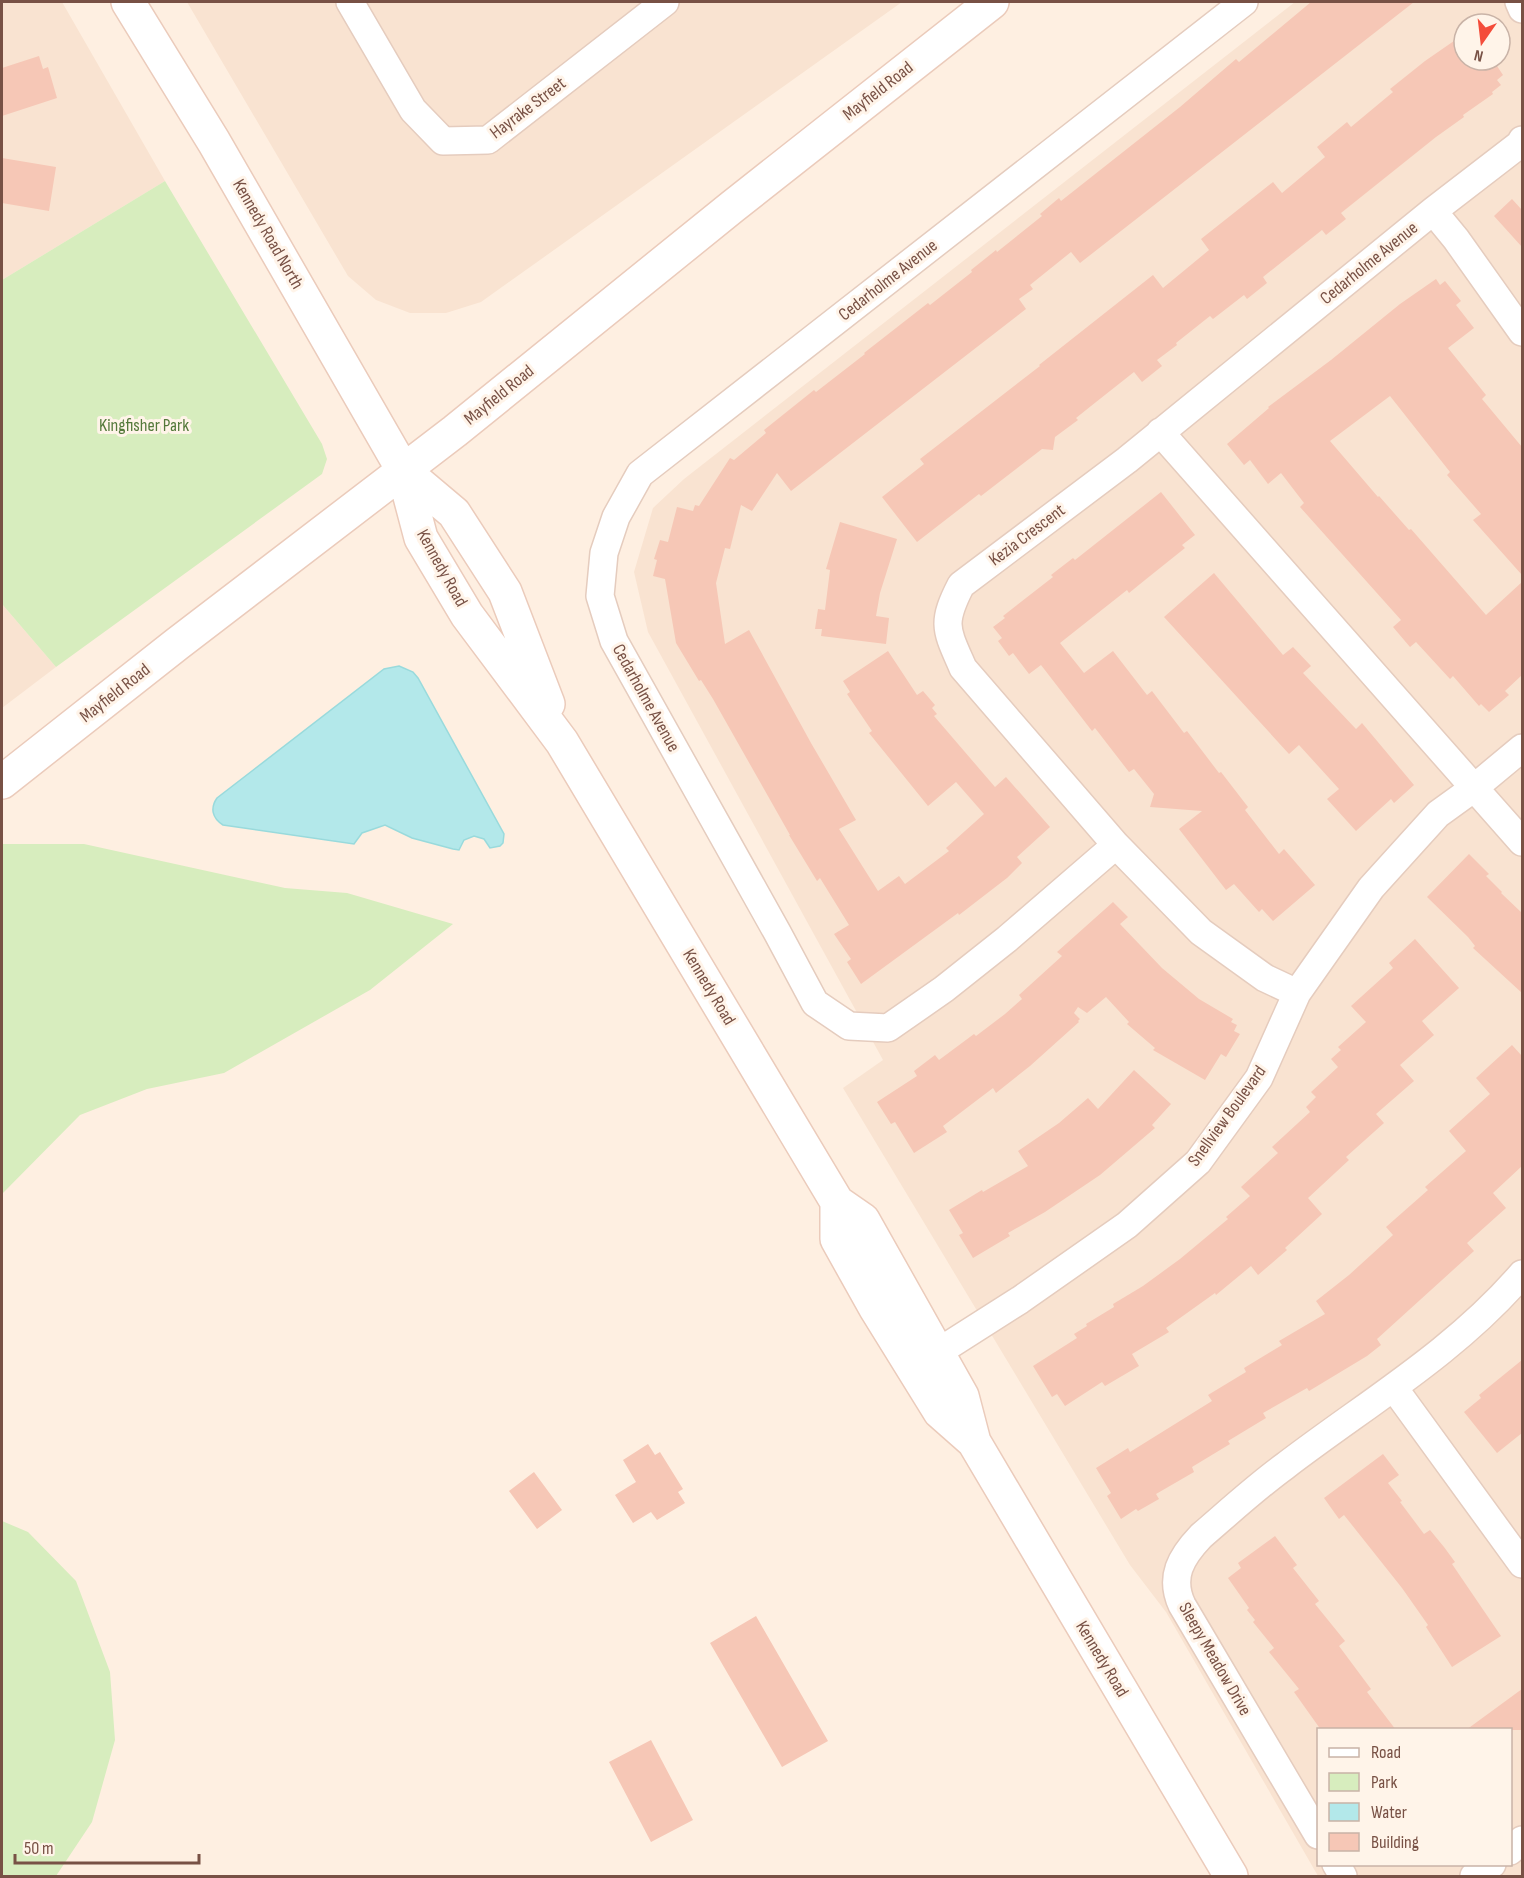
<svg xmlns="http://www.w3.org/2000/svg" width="1524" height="1878" font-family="'Sofia Sans Condensed',sans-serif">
	<rect width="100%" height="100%" fill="#feefe1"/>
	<path fill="#f9e3d1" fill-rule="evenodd" d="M2,2H62L165,181L2,280Z
		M187,2H902L481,302L446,313H410L376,300L348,276Z
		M1295,2H1522V1876H1318L1166,1612L1130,1565L843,1088L883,1060L648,632L634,572L653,508L684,479ZM1464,24H1500V60H1464ZM1318,1730H1510V1864H1318Z
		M2,604L56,667L2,708Z"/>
	<path fill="#d7edbe" d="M165,181L322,444L327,459L322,474L56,667L2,604V280Z
		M2,844H84L285,888L347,893L453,924L370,990L224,1073L147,1089L80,1115L2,1194Z
		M2,1521L28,1532L76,1581L110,1672L115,1740L92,1822L56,1876H2Z"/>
	<path fill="#b3e8ea" stroke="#99dadc" stroke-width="1.5" d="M399,666L413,672L418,678L504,834L503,843L500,846L490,848L484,839L474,836L464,840L459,850L453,849L412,838L385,825L362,833L354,844L223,825C212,818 210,808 217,798L384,669Z"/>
	<path fill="#f6c7b6" d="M1311,2H1414L1080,263L1071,252L1030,285L1033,289L1019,299L1026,309L791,491L777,473L752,511L741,505L730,549L725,548L716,583L725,644L749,630L811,743L856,820L839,829L878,891L899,876L905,884L949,851L946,848L984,814L956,782L928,806L869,733L872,731L847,694L850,692L843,681L888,651L917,695L923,691L935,705L932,708L937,714L934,716L995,787L1006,777L1050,827L1017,857L1022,863L1007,878L959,915L958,913L861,984L847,962L851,959L834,934L849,925L820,878L817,881L789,835H790L713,699L701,680L699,681L676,643L665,579L653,576L657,560L654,559L660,540L668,542L677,507L693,511L695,505L699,506L730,458L734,460L766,433L764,430L814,390L816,392L865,354L864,353L928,303L930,305L972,272L971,270L996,250L997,252L1042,216L1040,214L1059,198L1061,201L1180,107L1236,59L1239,62Z
		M1464,34V60H1493L1503,75L1497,80L1501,85L1492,92L1493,94L1463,115L1464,117L1436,137L1341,213L1346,219L1326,235L1322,230L1263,277L1267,283L1247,299L1244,295L1213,319L1210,316L1176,343L1177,345L1157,360L1162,366L1142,382L1134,372L1091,406L1076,418L1078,420L1055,437L1053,450L1042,449L981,496L979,494L917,542L882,497L924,464L920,459L1040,366L1039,365L1153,275L1163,288L1209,250L1201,239L1273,182L1282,193L1325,157L1317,147L1347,122L1351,127L1393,92L1390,89L1425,61Z
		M39,56L43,69L48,67L57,98L2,116V68Z
		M2,158L56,167L49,211L2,203Z
		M1512,199L1522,210V247L1494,216Z
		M1436,279L1440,285L1445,281L1461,301L1456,305L1474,328L1448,348L1486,395L1482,399L1522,447V575L1473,520L1481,514L1447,475L1450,472L1390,396L1330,441L1378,497L1379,496L1409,530L1411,529L1486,615L1522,582V675L1505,691L1509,695L1489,712L1481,704L1479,706L1453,676L1450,679L1416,642L1410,647L1393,627L1401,620L1300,507L1304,503L1281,473L1268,484L1250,460L1244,465L1227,444L1269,408L1268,407L1331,360L1400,304Z
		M1161,492L1195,535L1182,545L1185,548L1145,580L1129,593L1127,590L1060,643L1084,673L1113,651L1147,695L1152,691L1184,733L1187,731L1219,773L1221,772L1248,807L1245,810L1279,854L1284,849L1315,885L1273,921L1262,909L1259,912L1234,884L1226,890L1179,829L1202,811L1150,807L1154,794L1134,769L1129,772L1095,728L1092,731L1041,665L1029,674L1013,653L1009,656L998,641L1002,638L993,627L1005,618L1003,616L1053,577L1051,575L1073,558L1075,560Z
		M840,522L897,539L880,593L876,616L889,618L886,644L821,636L822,629H815L818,609L825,610L830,570L826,569Z
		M1214,573L1283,655L1293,647L1311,666L1303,673L1356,729L1362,723L1414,785L1394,803L1391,799L1356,831L1327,799L1339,789L1299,745L1289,754L1164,617Z
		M1469,854L1489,874L1486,876L1502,892L1501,893L1522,913V993L1473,948L1475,946L1468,937L1427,897Z
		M1113,902L1128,917L1120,924L1162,968L1199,999L1233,1019L1231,1022L1237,1025L1234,1031L1240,1034L1226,1057L1221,1054L1205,1080L1153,1050L1155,1048L1127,1024L1129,1022L1106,997L1087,1013L1078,1007L1074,1013L1080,1019L1078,1021L1079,1022L1030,1066L996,1093L993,1088L943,1126L947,1132L914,1153L895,1122L891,1124L877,1102L917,1076L914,1071L935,1055L939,1060L974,1034L976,1036L1005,1014L1022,999L1019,995L1062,956L1057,952Z
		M1415,939L1459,988L1422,1021L1434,1035L1400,1065L1414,1081L1376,1114L1384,1123L1346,1157L1349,1160L1308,1198L1322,1214L1285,1248L1287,1250L1258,1275L1251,1266L1216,1295L1215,1293L1166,1328L1169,1332L1132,1354L1139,1366L1105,1386L1102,1382L1065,1406L1057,1394L1052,1397L1033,1366L1077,1338L1074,1334L1087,1326L1086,1324L1114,1307L1113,1304L1143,1286L1180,1259L1228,1219L1226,1217L1250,1196L1241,1187L1278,1153L1272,1147L1310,1112L1306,1107L1316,1097L1311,1092L1338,1067L1331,1059L1341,1050L1338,1047L1366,1022L1351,1006L1393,968L1389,963Z
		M1512,1045L1522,1056V1166L1493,1193L1506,1208L1467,1243L1474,1251L1377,1339L1381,1345L1367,1356L1309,1391L1307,1388L1263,1413L1266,1418L1228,1441L1230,1444L1192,1467L1194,1472L1156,1494L1159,1499L1138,1511L1136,1509L1121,1519L1107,1496L1111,1493L1096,1468L1128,1448L1130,1452L1212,1401L1208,1395L1246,1372L1244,1368L1282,1345L1279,1341L1325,1314L1316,1301L1349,1275L1393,1235L1386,1227L1428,1190L1425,1187L1466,1151L1449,1131L1490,1094L1476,1078Z
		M1134,1070L1171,1104L1152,1125L1155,1128L1100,1175L1045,1212L1008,1233L1010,1236L973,1258L959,1235L963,1233L949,1210L982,1190L983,1192L1028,1166L1018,1151L1059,1123L1088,1098L1098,1109Z
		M1522,1360V1433L1497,1453L1464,1412L1481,1398L1479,1395Z
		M648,1444L655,1455L660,1452L683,1489L678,1492L685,1503L657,1520L651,1512L633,1523L615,1495L636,1482L623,1460Z
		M1383,1454L1399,1475L1388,1483L1402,1501L1400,1502L1424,1534L1430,1530L1444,1547L1455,1562L1452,1564L1501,1636L1452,1667L1426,1627L1428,1625L1402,1588L1344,1515L1339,1519L1324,1498Z
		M534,1472L562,1510L537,1529L509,1491Z
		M1275,1536L1297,1565L1293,1568L1319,1601L1315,1604L1345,1641L1339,1646L1371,1689L1367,1692L1396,1730H1321L1294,1692L1299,1689L1269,1652L1274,1648L1253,1622L1255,1620L1247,1610L1249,1608L1228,1578L1241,1568L1238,1563Z
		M756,1616L828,1741L782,1767L710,1643Z
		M1522,1689V1730H1466Z
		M651,1740L693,1820L651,1842L609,1762Z"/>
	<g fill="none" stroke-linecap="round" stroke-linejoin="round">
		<defs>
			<path id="minor" d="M350,2L413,110L443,141L488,140L665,2
				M1519,2L1522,9
				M1433,211L1456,239L1522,332
				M1160,432L1522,842
				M1116,845L1007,939L944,989L888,1028L849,1026L815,1003L777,932L614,641L600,596L604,553L616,517L640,474L1244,2
				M1297,993L1265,978L1201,932L1116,845L963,668C946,629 941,624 961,585L1127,460L1433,211L1520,144L1522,140
				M921,1363L1020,1300L1127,1225L1198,1162L1259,1078L1297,993L1371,888L1438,814L1474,788L1522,748
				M1394,1388L1522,1564
				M1318,1835L1182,1605C1169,1577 1181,1557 1201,1536C1229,1512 1256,1487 1285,1466C1366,1404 1455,1352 1522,1274
				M1510,1851L1522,1840
				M1336,1864L1343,1876
				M1474,1876L1492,1864"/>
			<path id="secondary" d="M128,2L214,142L403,470L421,538L467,615L562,742L837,1202L863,1220L962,1396L974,1442L1231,1876
				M403,470L454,513L505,592L548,704
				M2,782L177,644L455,431L732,207L992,2
				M837,1202V1239L875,1307L940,1412L974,1442"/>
		</defs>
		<use href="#minor" stroke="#e5ccbe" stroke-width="30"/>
		<use href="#secondary" stroke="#ebcbbb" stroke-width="36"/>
		<use href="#minor" stroke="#fff" stroke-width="27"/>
		<use href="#secondary" stroke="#fff" stroke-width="33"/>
	</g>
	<g text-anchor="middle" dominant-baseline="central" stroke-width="6" stroke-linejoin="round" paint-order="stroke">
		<g font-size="18" fill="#785145" stroke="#fff4e9">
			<text transform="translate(878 91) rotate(-38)">Mayfield Road</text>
			<text transform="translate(528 108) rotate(-37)">Hayrake Street</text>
			<text transform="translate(268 234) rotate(60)">Kennedy Road North</text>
			<text transform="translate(1369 263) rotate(-39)">Cedarholme Avenue</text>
			<text transform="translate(888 280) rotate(-38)">Cedarholme Avenue</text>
			<text transform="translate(499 395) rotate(-39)">Mayfield Road</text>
			<text transform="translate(1027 535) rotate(-37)">Kezia Crescent</text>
			<text transform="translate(442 568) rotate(61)">Kennedy Road</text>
			<text transform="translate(115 693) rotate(-38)">Mayfield Road</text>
			<text transform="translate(646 698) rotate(61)">Cedarholme Avenue</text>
			<text transform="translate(709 987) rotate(59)">Kennedy Road</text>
			<text transform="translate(1227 1116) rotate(-54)">Snellview Boulevard</text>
			<text transform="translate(1102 1659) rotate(59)">Kennedy Road</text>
			<text transform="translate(1215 1659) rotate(60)">Sleepy Meadow Drive</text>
		</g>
		<g font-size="18" fill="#54793a" stroke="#fff4e9">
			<text x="144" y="425">Kingfisher Park</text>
		</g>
	</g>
	<rect width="1524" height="1878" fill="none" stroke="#785145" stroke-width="6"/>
	<rect x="1317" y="1728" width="195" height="138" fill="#fff4e9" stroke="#c9b3a7" stroke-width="1.5"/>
	<rect x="1329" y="1748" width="30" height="9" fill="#ffffff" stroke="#c9b3a7" stroke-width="1.5"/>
	<text x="1371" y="1758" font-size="18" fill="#785145">Road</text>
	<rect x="1329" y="1773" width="30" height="18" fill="#d7edbe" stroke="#c9b3a7" stroke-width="1.5"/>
	<text x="1371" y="1788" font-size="18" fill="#785145">Park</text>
	<rect x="1329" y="1803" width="30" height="18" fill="#b3e8ea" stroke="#c9b3a7" stroke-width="1.5"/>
	<text x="1371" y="1818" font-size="18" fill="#785145">Water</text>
	<rect x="1329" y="1833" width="30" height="18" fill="#f6c7b6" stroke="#c9b3a7" stroke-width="1.5"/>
	<text x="1371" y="1848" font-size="18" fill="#785145">Building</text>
	<g transform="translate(1482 42) rotate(194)"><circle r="28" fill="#fff4e9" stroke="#c9b3a7" stroke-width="1.5"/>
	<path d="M0-4.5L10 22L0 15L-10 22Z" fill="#f44c3a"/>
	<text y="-9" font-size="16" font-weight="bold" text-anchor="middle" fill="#785145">N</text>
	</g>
	<path d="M15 1854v9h184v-9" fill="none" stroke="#785145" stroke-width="3"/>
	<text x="24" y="1854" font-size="18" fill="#785145" stroke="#fff4e9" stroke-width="4.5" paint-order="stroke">50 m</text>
</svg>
